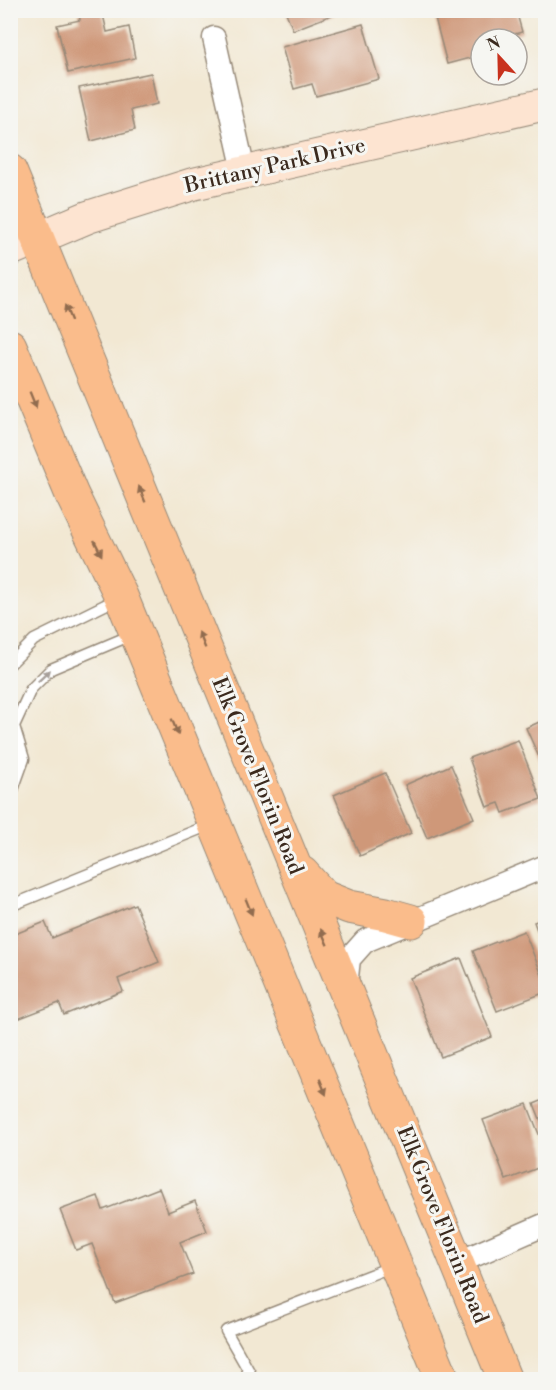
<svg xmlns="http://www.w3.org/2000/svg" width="556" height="1390" font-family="'Libre Bodoni',serif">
	<rect width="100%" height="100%" fill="#f6f6f2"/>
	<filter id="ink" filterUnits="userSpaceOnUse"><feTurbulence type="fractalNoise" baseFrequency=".0167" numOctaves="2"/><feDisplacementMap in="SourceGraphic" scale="12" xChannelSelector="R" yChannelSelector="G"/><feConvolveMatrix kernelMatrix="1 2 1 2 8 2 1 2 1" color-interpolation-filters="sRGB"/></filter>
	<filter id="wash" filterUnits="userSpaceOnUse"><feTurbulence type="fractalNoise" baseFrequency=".008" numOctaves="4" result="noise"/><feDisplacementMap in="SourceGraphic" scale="24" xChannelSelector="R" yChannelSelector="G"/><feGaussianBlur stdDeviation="1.35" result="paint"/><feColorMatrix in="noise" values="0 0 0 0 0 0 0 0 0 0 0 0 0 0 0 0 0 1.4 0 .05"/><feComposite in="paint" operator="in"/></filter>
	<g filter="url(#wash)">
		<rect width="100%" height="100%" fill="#f2e8d3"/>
		<g id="blocks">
			<path fill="#cf9879" d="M87,10H102L107,32L129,27L135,58L68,73L57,25L80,20L79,12Z
				M285,10H342V11L293,30Z
				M433,10H516L522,32L503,37L504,39H481V55L447,64Z
				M363,24L379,79L316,96L312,84L294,89L282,47Z
				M151,73L157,104L131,110L135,130L91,141L79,88Z
				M546,719V773L526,728Z
				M518,740L541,799L503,813L499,803L487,807L469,758Z
				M451,765L474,818L427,838L405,785Z
				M385,773L411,833L360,856L334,795Z
				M135,904L159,962L118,979L123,991L64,1015L59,1003L10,1022V936L45,922L52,938Z
				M546,918V952H545L534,922Z
				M524,931L546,985V992L497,1011L473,951Z
				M461,958L492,1037L441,1057L410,978Z
				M546,1099V1131H545L534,1104Z
				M527,1104L546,1152V1165L506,1180L483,1120Z
				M159,1188L168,1212L195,1201L207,1231L180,1242L193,1274L115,1303L92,1244L76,1250L60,1210L98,1196L103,1210Z"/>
		</g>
	</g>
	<g filter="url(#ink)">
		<use href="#blocks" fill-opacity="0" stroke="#968978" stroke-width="1.5"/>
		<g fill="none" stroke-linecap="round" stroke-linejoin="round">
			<defs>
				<path id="lane" d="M10,664L34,640L119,598
					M10,713L24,759L10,798
					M14,726L31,689L51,669L134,634
					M10,906L212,824
					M254,1380L226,1331L393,1266"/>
				<path id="street" d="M214,38L244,171
					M346,986L349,959L365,941L546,866
					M457,1263L546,1224"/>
				<path id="secondary" d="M10,250L88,217L193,184L546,104"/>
				<path id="primary" d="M10,171L505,1380
					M10,346L72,495L121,596L443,1380
					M302,873L324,897L349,907L386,914L411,921"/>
			</defs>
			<use href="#lane" stroke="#968978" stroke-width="13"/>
			<use href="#street" stroke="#968978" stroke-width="25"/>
			<use href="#secondary" stroke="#968978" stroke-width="34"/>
			<use href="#primary" stroke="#968978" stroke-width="35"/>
			<use href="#lane" stroke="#fff" stroke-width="10"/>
			<use href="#street" stroke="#fff" stroke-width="22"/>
			<use href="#secondary" stroke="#fde4d1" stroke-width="32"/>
			<use href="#primary" stroke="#fabc8b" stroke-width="33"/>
		</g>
		<defs><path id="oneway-solid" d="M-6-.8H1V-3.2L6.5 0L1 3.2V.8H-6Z" transform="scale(1.5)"/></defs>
		<g fill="#916c4f">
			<use href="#oneway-solid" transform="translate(68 313) rotate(-112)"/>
			<use href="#oneway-solid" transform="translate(33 400) rotate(68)"/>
			<use href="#oneway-solid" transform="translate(142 494) rotate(-112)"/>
			<use href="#oneway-solid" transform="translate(98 548) rotate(64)"/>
			<use href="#oneway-solid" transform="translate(202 640) rotate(-112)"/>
			<use href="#oneway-solid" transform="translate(175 727) rotate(68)"/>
			<use href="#oneway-solid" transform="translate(249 907) rotate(68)"/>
			<use href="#oneway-solid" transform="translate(324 937) rotate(-113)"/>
			<use href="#oneway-solid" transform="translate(323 1087) rotate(68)"/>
		</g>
		<use fill="#a79f9a" href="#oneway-solid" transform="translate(44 676) rotate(-43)"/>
	</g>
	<g text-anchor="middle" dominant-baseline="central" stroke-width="6" stroke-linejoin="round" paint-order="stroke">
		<g font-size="21" fill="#3b2a1e" stroke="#f6f6f2">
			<text transform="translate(275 166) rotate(-13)">Brittany Park Drive</text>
			<text transform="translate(257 776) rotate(68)">Elk Grove Florin Road</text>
			<text transform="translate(442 1225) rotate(68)">Elk Grove Florin Road</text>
		</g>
	</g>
	<rect width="556" height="1390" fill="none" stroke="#f6f6f2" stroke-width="36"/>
	<g transform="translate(499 57) rotate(338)"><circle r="28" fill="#f6f6f2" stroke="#aba49d" stroke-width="1.5"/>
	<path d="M0-4.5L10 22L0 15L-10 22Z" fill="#c8321e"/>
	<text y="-9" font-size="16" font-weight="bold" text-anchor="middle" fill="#3b2a1e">N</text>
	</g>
</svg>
